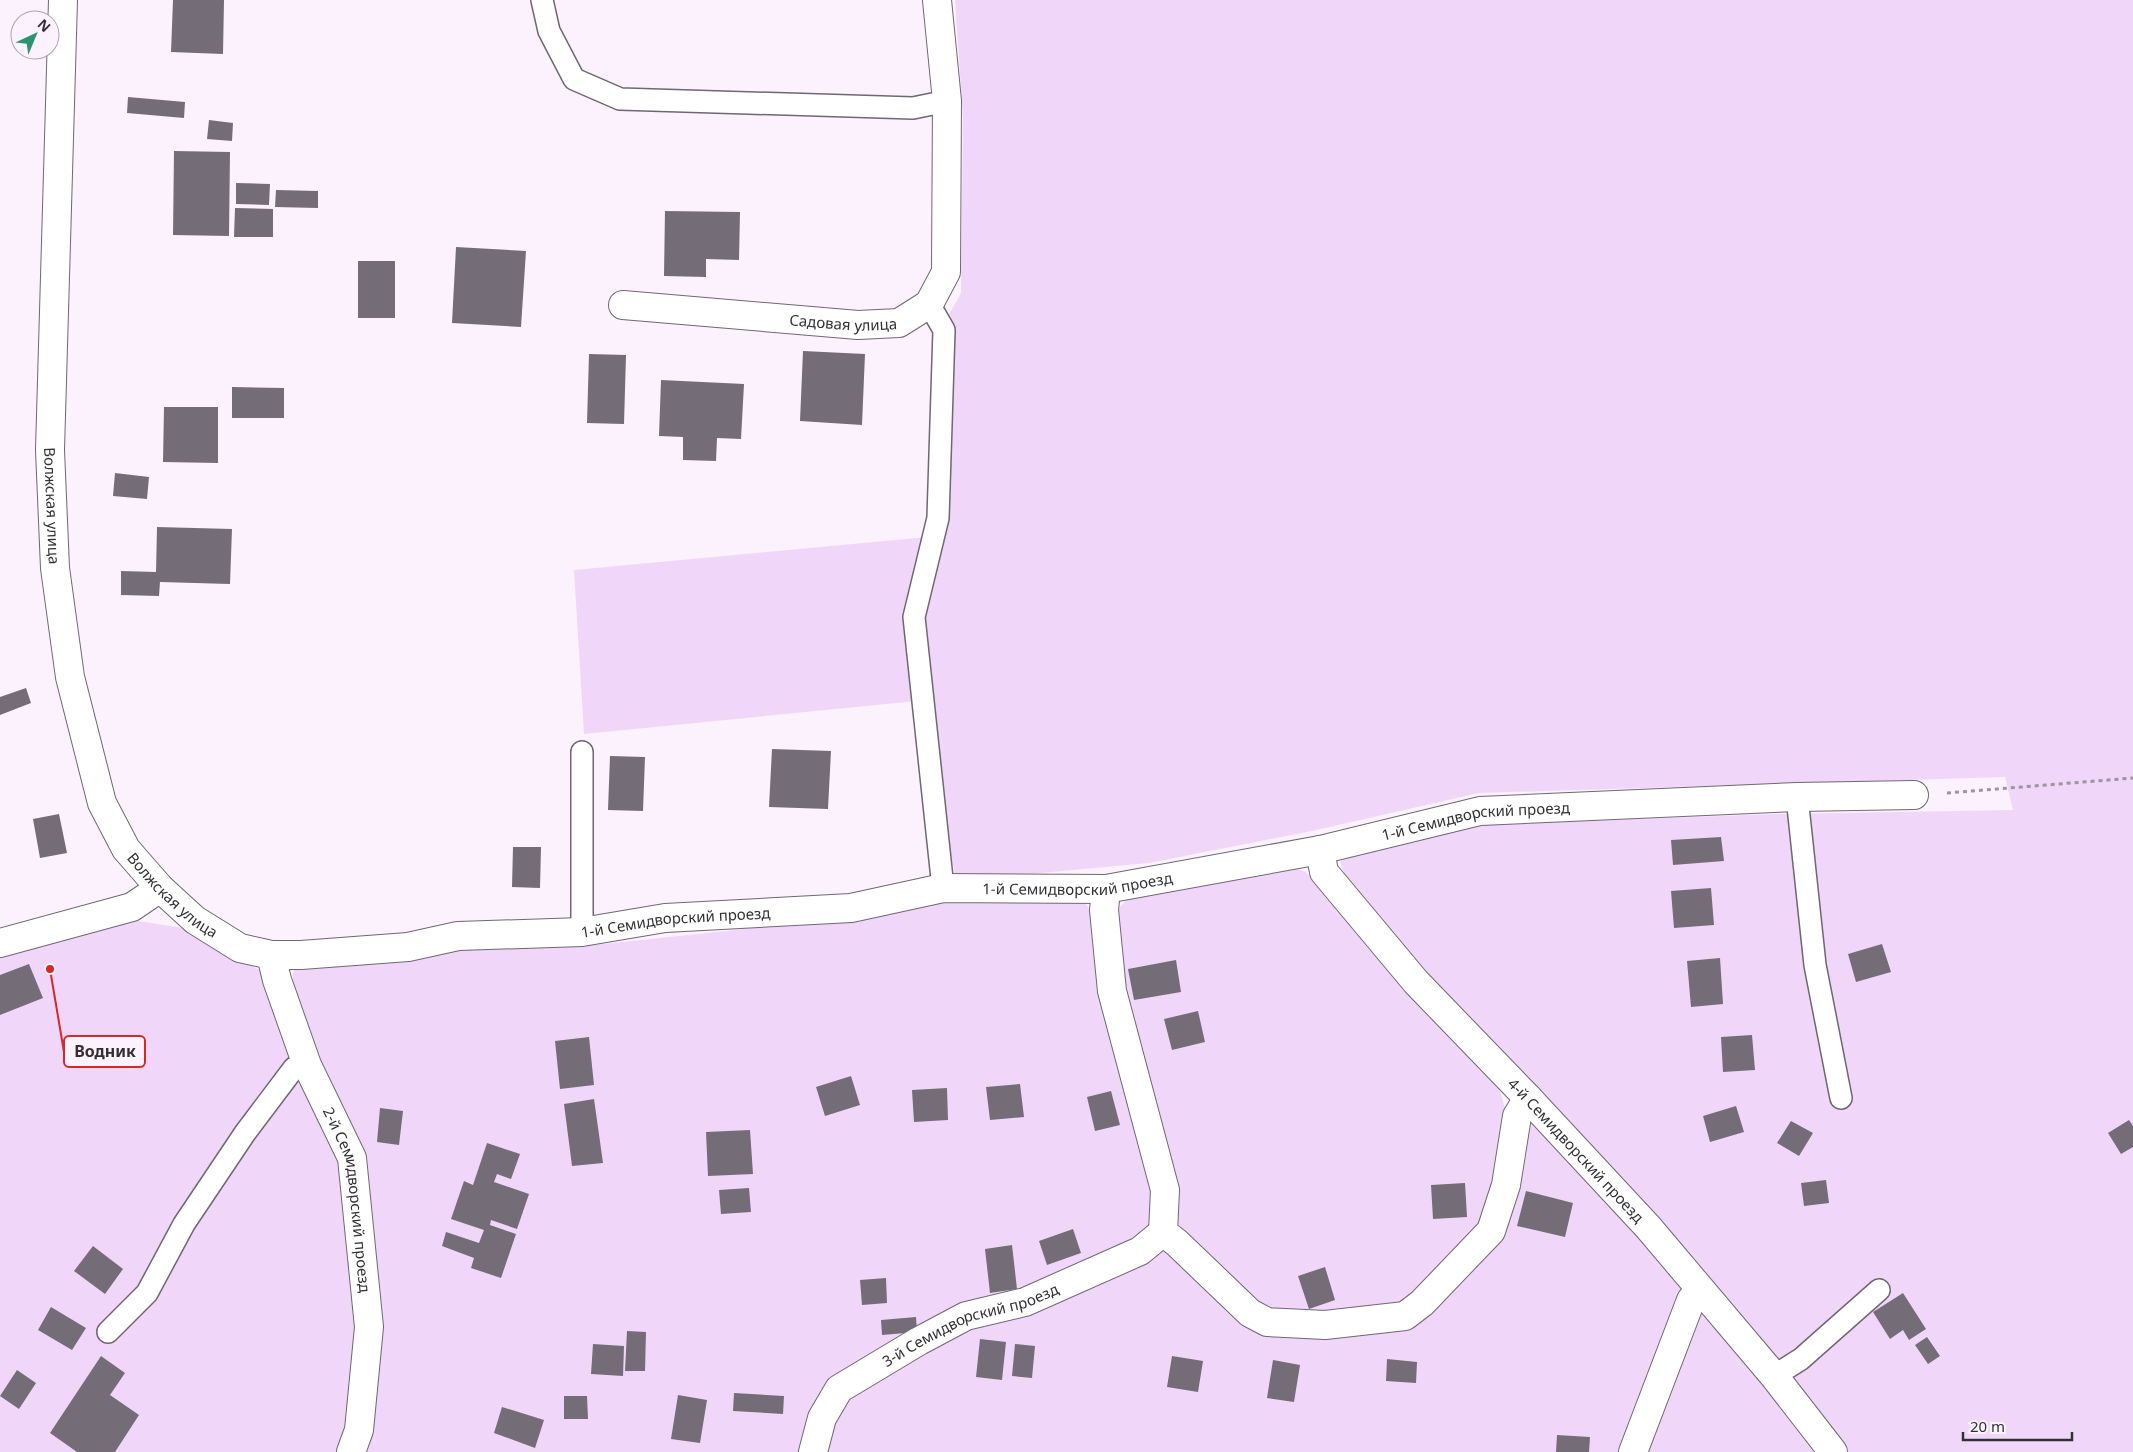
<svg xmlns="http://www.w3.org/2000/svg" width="2133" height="1452" font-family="'Noto Sans',sans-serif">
	<rect width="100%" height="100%" fill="#fbf2fe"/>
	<path fill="#f0d7f9" d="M955,0H2133V1452H1846L1769,1354L1656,1220L1427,972L1345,876L1340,862L1354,852L1479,825L1776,814L2013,810L2005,777L1479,793L1312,831L1149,863L1009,876L955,874L917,701L584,734L574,570L927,537L939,332L961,293L963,118Z
		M1294,868L1306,872L1406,991L1500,1091L1507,1115L1483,1227L1414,1296L1400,1305L1274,1316L1183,1236L1175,1221L1116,991L1112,922L1120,907L1133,893Z
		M1071,898L1085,903L1092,913L1160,1190L1151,1229L1133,1245L832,1383L807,1452H0V951L132,920L183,928L263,972L293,985V971L301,966L459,947H574L848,918L941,902Z
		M1532,1122L1678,1278L1683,1297L1623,1452H820L849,1393L973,1325L1032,1311L1161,1252H1180L1246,1319L1327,1335L1415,1326L1430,1313L1497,1236L1523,1126Z
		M1705,1309L1821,1452H1643L1697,1313Z"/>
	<path fill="#746c77" d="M173,0H224L223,54L171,52Z
		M128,97L185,102L184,118L127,113Z
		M209,120L233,123L232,141L207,139Z
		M174,151L230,152L229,236L173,235Z
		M236,183L270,184L269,205L236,204Z
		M276,190L318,191V208L275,207Z
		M235,208L273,209V237H234Z
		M665,211L740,212L739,260L706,259V277L664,276Z
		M456,247L526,251L521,327L452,323Z
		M358,261H395V318H358Z
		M803,351L865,354L862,425L800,421Z
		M589,354L626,355L624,424L587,423Z
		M661,380L744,384L741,439L717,438L716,461L683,460V437L659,436Z
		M232,387L284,388V418H232Z
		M164,407H218V463L163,462Z
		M115,473L149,477L147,499L113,496Z
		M157,527L232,529L230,584L160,582L159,596L121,595V571L156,572Z
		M26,688L31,703L0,715V697Z
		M772,749L831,751L828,809L769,807Z
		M610,756L645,757L643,811L608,810Z
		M59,814L67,853L40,858L33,819Z
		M1721,837L1724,861L1673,865L1671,840Z
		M513,847H541L540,888L512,887Z
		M1711,888L1714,925L1674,928L1671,891Z
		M1882,944L1891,972L1856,982L1848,954Z
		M1720,958L1723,1004L1691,1007L1687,961Z
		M1176,960L1181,992L1134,1000L1128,969Z
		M29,964L43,998L0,1015V975Z
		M1198,1011L1205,1042L1172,1050L1164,1019Z
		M1752,1035L1755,1070L1723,1072L1721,1037Z
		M589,1037L594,1085L560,1089L555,1041Z
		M851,1076L860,1105L825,1116L816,1087Z
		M1020,1084L1024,1117L990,1120L986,1087Z
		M947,1088L948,1120L914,1122L912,1090Z
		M1111,1091L1120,1125L1095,1131L1087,1097Z
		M594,1099L603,1163L572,1166L564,1104Z
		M1736,1106L1744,1132L1710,1142L1703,1116Z
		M380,1108L403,1111L399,1145L377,1142Z
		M2129,1120L2133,1126V1147L2121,1154L2108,1133Z
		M1791,1121L1813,1133L1799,1156L1777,1143Z
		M750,1130L753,1174L708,1176L706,1132Z
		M487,1143L520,1154L511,1179L497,1174L494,1182L529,1194L517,1229L491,1220L490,1225L516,1234L501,1278L471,1268L474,1258L442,1246L446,1232L479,1243L484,1230L451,1219L464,1181L473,1185Z
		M1826,1180L1829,1203L1804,1206L1801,1183Z
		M1465,1183L1467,1217L1433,1219L1431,1185Z
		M749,1188L751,1212L721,1214L719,1190Z
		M1526,1191L1573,1203L1565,1237L1517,1226Z
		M1073,1229L1081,1253L1047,1265L1039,1241Z
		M1012,1245L1017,1289L990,1293L985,1249Z
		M93,1246L123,1269L105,1294L74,1271Z
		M1325,1267L1335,1300L1309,1309L1298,1276Z
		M886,1278L887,1303L862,1305L860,1280Z
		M1903,1293L1926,1329L1909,1340L1903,1330L1890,1339L1873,1312Z
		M51,1307L86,1328L72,1350L38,1330Z
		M916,1317L917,1332L882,1335L881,1320Z
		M627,1331L646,1332L645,1371H625Z
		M1927,1337L1940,1356L1928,1364L1915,1345Z
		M980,1339L1006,1342L1002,1380L976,1377Z
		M593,1344L624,1346L623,1376L591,1374Z
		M1015,1344L1035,1346L1032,1378L1012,1376Z
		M101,1356L125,1373L110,1395L139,1415L115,1452H77L50,1433Z
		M1172,1356L1203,1361L1198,1392L1167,1387Z
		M1387,1359L1417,1362L1416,1383L1386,1381Z
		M1273,1360L1300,1365L1294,1402L1267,1398Z
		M17,1370L36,1383L19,1409L0,1396Z
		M734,1393L784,1396L783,1414L733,1411Z
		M678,1395L707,1400L700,1443L671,1439Z
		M564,1396H587L588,1419H564Z
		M502,1407L544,1420L535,1448L494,1433Z
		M1557,1435L1590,1437L1589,1452H1556Z"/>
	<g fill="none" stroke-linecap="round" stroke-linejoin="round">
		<defs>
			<path id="lane" d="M542,0L549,31L574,79L620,99L913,108L947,101
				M929,304L944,330L938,518L914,617L943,888
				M582,752V932
				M1797,797L1815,965L1841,1098
				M108,1332L147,1293L184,1224L245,1133L294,1068L307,1065
				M1774,1376L1801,1359L1879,1290"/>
			<g id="street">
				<path id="s1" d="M63,0L50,450L55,568L70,677L102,803L126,849L160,888L195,920L240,948L271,955H301L408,947L458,936L582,932L665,918L851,908L943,888L1106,889L1320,850L1480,811L1797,797L1914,795"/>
				<path id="s2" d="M623,305L858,325L899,323L929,304L946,272L947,101L937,0"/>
				<path id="s3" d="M1320,850L1324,872L1416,982L1528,1098L1648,1227L1774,1376L1833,1452"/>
				<path d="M1106,889L1104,910L1112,991L1165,1190L1163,1232L1177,1243L1250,1313L1267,1322L1325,1325L1405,1316L1422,1303L1491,1231L1506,1185L1517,1116L1528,1098"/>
				<path d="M0,943L132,907L160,888"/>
				<path id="s4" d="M271,955L277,980L307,1065L352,1158L369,1327L359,1430L351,1452"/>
				<path id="s5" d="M813,1452L822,1418L839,1389L919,1341L966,1316L1025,1302L1140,1251L1163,1232"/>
				<path d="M1633,1452L1691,1300L1701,1291"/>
			</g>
		</defs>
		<use href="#lane" stroke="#6f6772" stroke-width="24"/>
		<use href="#street" stroke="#6f6772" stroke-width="30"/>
		<path stroke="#9b959e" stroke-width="3" stroke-dasharray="4 4" stroke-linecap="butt" d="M1947,793L2133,778"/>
		<use href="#lane" stroke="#fff" stroke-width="21"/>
		<use href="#street" stroke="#fff" stroke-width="28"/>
	</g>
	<g text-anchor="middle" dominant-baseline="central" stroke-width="5" stroke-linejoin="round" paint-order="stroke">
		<g font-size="15" fill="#333035" stroke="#fbf2fe">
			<text stroke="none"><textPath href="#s2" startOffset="221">Садовая улица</textPath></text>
			<text stroke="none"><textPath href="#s1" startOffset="506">Волжская улица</textPath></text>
			<text stroke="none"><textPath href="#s1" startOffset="2261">1-й Семидворский проезд</textPath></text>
			<text stroke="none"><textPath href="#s1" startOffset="1856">1-й Семидворский проезд</textPath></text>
			<text stroke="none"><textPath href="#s1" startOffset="926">Волжская улица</textPath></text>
			<text stroke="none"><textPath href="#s1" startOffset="1451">1-й Семидворский проезд</textPath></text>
			<text stroke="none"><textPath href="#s3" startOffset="398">4-й Семидворский проезд</textPath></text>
			<text stroke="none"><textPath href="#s4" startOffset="259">2-й Семидворский проезд</textPath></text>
			<text stroke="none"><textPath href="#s5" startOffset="216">3-й Семидворский проезд</textPath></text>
		</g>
	</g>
	<path fill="none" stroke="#d62828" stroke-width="2" d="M50 969L64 1052"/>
	<circle fill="#d62828" stroke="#fbf2fe" stroke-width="2" cx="50" cy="969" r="5"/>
	<rect fill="#fbf2fe" stroke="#d62828" stroke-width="2" x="64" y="1036" width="81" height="31" rx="5"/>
	<g font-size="16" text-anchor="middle" font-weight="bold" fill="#333035">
		<text x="105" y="1057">Водник</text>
	</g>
	<g transform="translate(35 35) rotate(44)"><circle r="24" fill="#fbf2fe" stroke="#aba4ae"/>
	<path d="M0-4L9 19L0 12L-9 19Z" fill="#2d9472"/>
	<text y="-8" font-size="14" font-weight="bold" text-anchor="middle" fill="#333035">N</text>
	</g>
	<path d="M1963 1432v8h109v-8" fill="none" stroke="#333035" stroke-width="2.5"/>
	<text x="1970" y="1432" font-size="15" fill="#333035" stroke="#fbf2fe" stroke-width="4" paint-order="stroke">20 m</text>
</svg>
